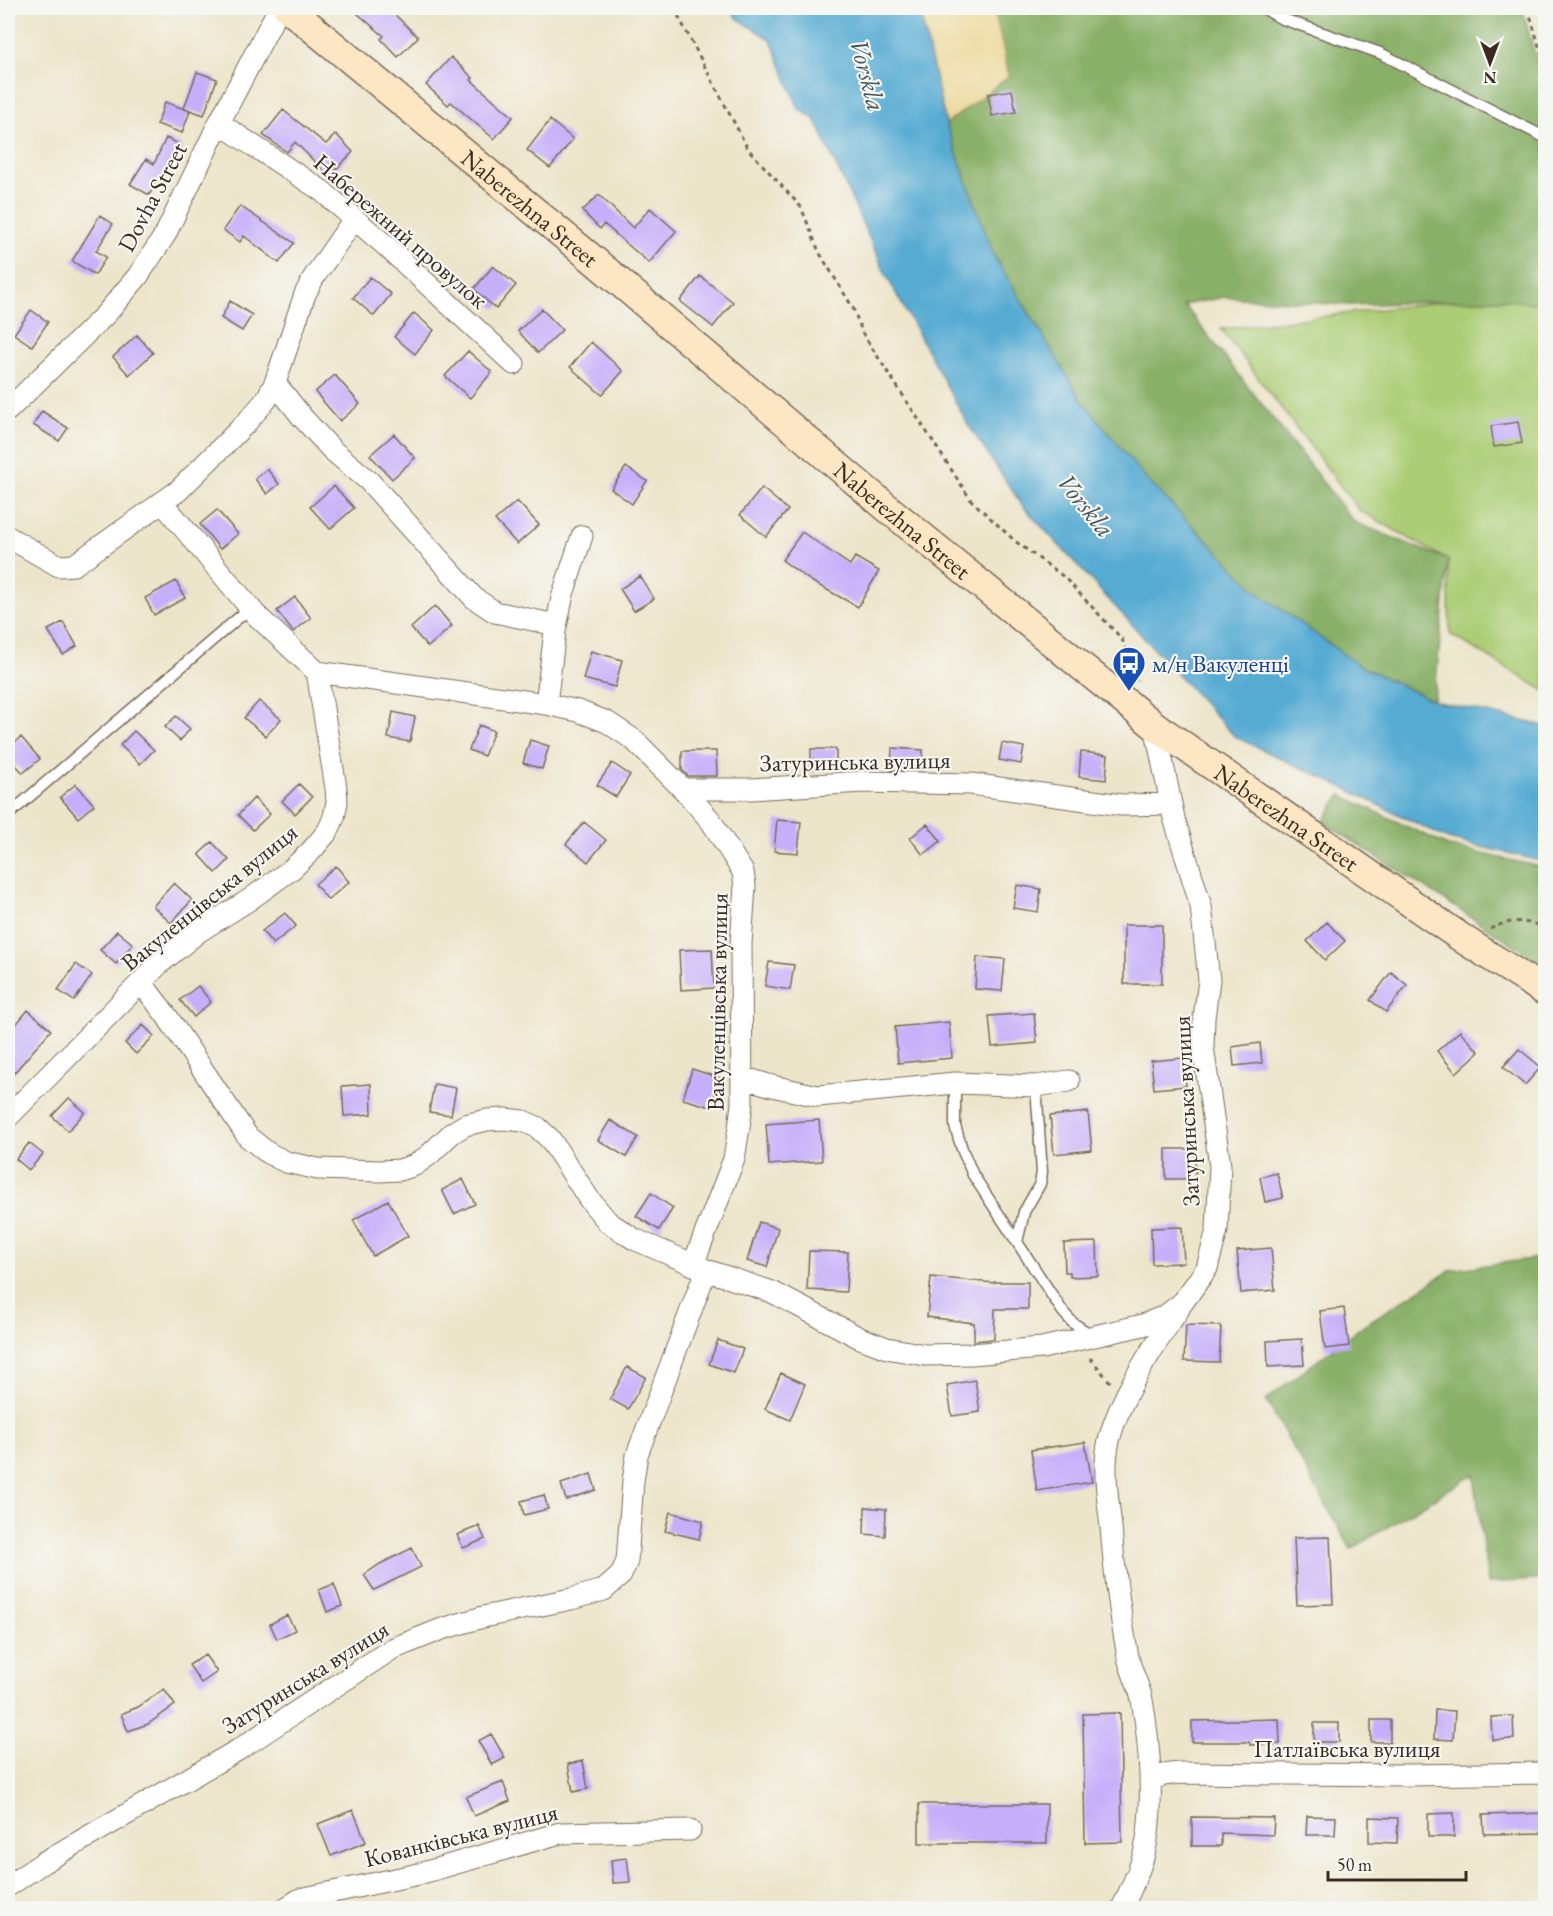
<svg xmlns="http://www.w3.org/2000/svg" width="1553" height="1916" font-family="'EB Garamond',serif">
	<rect width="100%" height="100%" fill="#f6f6f2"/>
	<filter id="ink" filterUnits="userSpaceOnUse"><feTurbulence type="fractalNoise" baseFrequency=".0167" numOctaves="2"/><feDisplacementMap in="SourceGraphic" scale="12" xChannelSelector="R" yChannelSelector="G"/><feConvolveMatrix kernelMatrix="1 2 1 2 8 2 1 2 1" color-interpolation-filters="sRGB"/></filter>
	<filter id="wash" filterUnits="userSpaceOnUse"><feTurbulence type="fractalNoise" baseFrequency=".008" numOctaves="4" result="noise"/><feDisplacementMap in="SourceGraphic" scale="24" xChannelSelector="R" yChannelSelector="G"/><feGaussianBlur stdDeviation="1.35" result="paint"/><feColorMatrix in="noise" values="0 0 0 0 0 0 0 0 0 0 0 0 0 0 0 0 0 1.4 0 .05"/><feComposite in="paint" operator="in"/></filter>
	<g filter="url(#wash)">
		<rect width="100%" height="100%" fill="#ede5ca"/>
		<path fill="#accd76" stroke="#747c4a" stroke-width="1.5" d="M1545,289V691L1450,634L1448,560L1359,510L1221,329Z"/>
		<path fill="#89b067" stroke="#626d42" stroke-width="1.5" d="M992,8H1522L1545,91V304L1501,299L1350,305L1224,297L1184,305L1354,522L1448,560L1434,701L1360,666L1260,594L1144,477L1082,400L994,256L946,124L1009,76Z
			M1341,795L1448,846L1545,868V965L1323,822Z
			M1545,1257V1579L1488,1583L1474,1474L1351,1549L1266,1400L1364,1325L1451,1270Z"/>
		<path fill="#eeda9e" stroke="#94825e" stroke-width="1.5" d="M919,8H994L1009,76L946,124Z"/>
		<path fill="#57abd3" stroke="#496a78" stroke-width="1.5" d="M730,8H919L946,124L994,256L1082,400L1144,477L1260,594L1360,666L1434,701L1545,726V862L1448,839L1347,789L1235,737L1022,505L969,426L887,277L815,119L799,109L771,40L737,18Z"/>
		<g id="blocks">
			<path fill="#c5aefa" d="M351,8H388L418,37L398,57L381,39L384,36Z
				M451,57L473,78L471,80L513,117L494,139L451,102L448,105L426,85Z
				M197,72L217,79L204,115L184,108Z
				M1012,90L1016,112L992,116L988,94Z
				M165,102L190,111L182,133L157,124Z
				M283,110L326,144L336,134L353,152L329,176L295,142L287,152L263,135Z
				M550,120L573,139L550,168L527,150Z
				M166,138L181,145L149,195L130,184L146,159L154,164Z
				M599,195L633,228L650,208L676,231L649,263L604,224L600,229L582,211Z
				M240,206L294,243L279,263L244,236L240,242L223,230Z
				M100,215L113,224L96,251L106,257L95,275L72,261Z
				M493,266L516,285L496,309L474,289Z
				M700,276L733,302L713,327L680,301Z
				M370,277L391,294L374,316L353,298Z
				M230,301L252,315L242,331L221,318Z
				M542,309L562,330L538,353L518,331Z
				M31,310L48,322L32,346L14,334Z
				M414,313L434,330L415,354L394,337Z
				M137,335L153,353L129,375L113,357Z
				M591,342L623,371L602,395L570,367Z
				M468,351L492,372L470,398L445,376Z
				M335,375L360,404L340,421L315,392Z
				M42,411L68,428L59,441L33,425Z
				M1518,422L1522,443L1494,447L1491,426Z
				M394,434L415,458L392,479L370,455Z
				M626,467L647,481L632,504L611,489Z
				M267,469L279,484L267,494L255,479Z
				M334,486L354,508L330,529L310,507Z
				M762,488L788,510L766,537L740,515Z
				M517,501L539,525L517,544L495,520Z
				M217,510L238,534L220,549L200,524Z
				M802,532L850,565L855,557L879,571L858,607L811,581L782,560Z
				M640,576L654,599L634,611L620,589Z
				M176,581L185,598L154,615L145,598Z
				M295,597L311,618L293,632L277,611Z
				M435,606L452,626L428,647L411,628Z
				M63,622L77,646L63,655L48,630Z
				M591,651L622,660L615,687L583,679Z
				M259,701L281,719L266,736L244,718Z
				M393,712L415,717L410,742L388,738Z
				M176,716L190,729L180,741L165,727Z
				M479,725L494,731L484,756L469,750Z
				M134,731L154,750L140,764L120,745Z
				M21,737L40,759L23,773L8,756V749Z
				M530,740L549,746L542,769L523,763Z
				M1002,743L1024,747L1021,764L999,760Z
				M892,748L923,750L922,770H891Z
				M811,749H836V769H811Z
				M682,751H716L717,776H688L682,770Z
				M1081,752L1108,755L1106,780L1079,777Z
				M612,763L630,775L616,797L597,785Z
				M76,784L94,805L78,818L60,797Z
				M299,784L312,797L295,814L282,801Z
				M254,798L270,814L253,830L238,815Z
				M777,820L801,822L798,853L774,851Z
				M584,822L606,840L588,862L566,844Z
				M927,824L941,841L923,855L910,838Z
				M212,842L229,860L216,873L199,854Z
				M336,866L349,882L328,900L315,884Z
				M174,883L192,900L171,923L153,906Z
				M1017,885L1041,889L1038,912L1013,908Z
				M285,913L296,926L273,944L262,931Z
				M1327,922L1345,941L1325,960L1307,941Z
				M1124,925H1162V984H1124Z
				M117,931L133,944L116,964L100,950Z
				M712,949L714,988L681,990L679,950Z
				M977,957L1005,959L1002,991L975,989Z
				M769,962L794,965L790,990L765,986Z
				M76,964L92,975L74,1001L58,990Z
				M1391,972L1407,985L1386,1012L1370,1000Z
				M198,986L211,1002L194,1017L180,1000Z
				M28,1010L51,1030L8,1080V1034Z
				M1034,1013L1037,1043L992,1047L989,1016Z
				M949,1022L952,1058L898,1063L895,1027Z
				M143,1025L154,1036L136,1054L125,1043Z
				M1460,1031L1479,1052L1456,1073L1437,1051Z
				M1260,1043L1262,1063L1234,1066L1232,1047Z
				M1519,1049L1541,1067L1525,1085L1503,1067Z
				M1183,1058L1186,1086L1154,1089L1151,1061Z
				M692,1069L720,1078L711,1107L683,1099Z
				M371,1084L372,1114L344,1116L342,1086Z
				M434,1084L456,1088L451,1115L429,1112Z
				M69,1098L85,1112L68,1131L52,1116Z
				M1088,1112L1092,1150L1054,1154L1050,1116Z
				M610,1120L638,1137L626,1157L598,1140Z
				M819,1120L822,1161L769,1165L766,1124Z
				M29,1143L43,1154L29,1170L16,1159Z
				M1166,1149H1195V1179H1166Z
				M1277,1173L1283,1198L1265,1202L1260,1177Z
				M463,1179L475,1204L454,1214L442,1190Z
				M651,1193L673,1208L659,1230L636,1216Z
				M388,1200L408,1236L373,1256L353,1220Z
				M759,1222L778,1228L767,1267L747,1261Z
				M1182,1227L1184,1263L1152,1264L1151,1228Z
				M1097,1242L1098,1276L1070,1277V1272H1065L1064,1243Z
				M1271,1248L1275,1290L1241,1293L1237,1251Z
				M809,1251L848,1252L846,1292L807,1290Z
				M931,1277L994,1283V1282H1028V1309H995L994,1339L974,1341V1323L927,1317Z
				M1344,1308L1349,1346L1325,1349L1320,1311Z
				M1186,1325L1221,1326L1219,1362L1184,1361Z
				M1302,1339L1304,1365L1268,1367L1267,1341Z
				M718,1340L743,1349L734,1373L709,1364Z
				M627,1367L646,1377L628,1409L610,1399Z
				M781,1373L805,1384L790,1420L765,1409Z
				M975,1380L980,1412L952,1416L947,1385Z
				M1085,1442L1092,1482L1037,1491L1031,1450Z
				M591,1474L596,1490L566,1500L561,1484Z
				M544,1495L548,1509L524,1515L521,1501Z
				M865,1507L886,1509L885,1536L864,1534Z
				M670,1512L703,1521L699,1539L665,1531Z
				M479,1526L485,1539L463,1548L457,1535Z
				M1330,1537L1333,1604L1297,1605L1294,1538Z
				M412,1548L421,1567L374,1590L364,1575L380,1564Z
				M334,1584L342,1606L327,1612L319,1590Z
				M287,1615L295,1630L277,1639L270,1624Z
				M205,1655L217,1672L201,1683L189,1665Z
				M164,1689L175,1705L148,1724L128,1731L121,1714L138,1707Z
				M1435,1710L1455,1711L1453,1740L1434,1739Z
				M1120,1713L1122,1842L1085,1843L1083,1714Z
				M1513,1716L1514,1739L1492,1740L1491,1717Z
				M1279,1719L1280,1744L1250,1745L1249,1742H1192V1721Z
				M1371,1720H1390V1742H1371Z
				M1314,1723H1339V1742H1314Z
				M491,1734L505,1758L492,1765L478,1741Z
				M583,1761L588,1789L573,1792L568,1764Z
				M503,1782L510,1801L474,1816L466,1797Z
				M919,1804H1047V1843H919Z
				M353,1810L366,1842L331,1856L318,1824Z
				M1454,1813V1837H1428V1814Z
				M1545,1813V1833L1484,1834L1483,1815Z
				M1307,1816L1336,1817L1335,1835H1306Z
				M1192,1817L1274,1818L1273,1835L1221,1833V1846H1192Z
				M1369,1817L1398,1818L1397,1843L1369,1842Z
				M627,1858L630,1882L613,1883L611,1860Z"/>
		</g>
	</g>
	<g filter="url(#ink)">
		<use href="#blocks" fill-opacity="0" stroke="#796b5a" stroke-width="1.5"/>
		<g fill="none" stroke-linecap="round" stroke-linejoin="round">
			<defs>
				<path id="lane" d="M1263,8L1280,18L1380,53L1546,138
					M8,815L250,608
					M955,1083V1126L962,1149L973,1175L1063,1312L1073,1323L1091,1335
					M1017,1242L1024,1212L1040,1184L1042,1172L1036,1086"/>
				<path id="street" d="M219,123L322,191L385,245L514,364
					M275,383L302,417L332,450L369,481L474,598L495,612L556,625
					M8,410L106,314L138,276L165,235L219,123L279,8
					M162,502L256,615L317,672L546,704L578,711L607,722L634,740L683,789L711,821L743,872L745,886L741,944L742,1104L739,1128L734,1159L693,1265
					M8,537L59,566L74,565L178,491L246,423L266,400L275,383L305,294L314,277L354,219
					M546,704L555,631L563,594L582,536
					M683,789H751L862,782L971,784L1122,805L1171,804
					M141,982L166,1015L248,1137L268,1153L286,1162L318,1169L379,1171L400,1170L415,1165L429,1155L452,1133L465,1125L487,1120L505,1119L523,1121L537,1127L550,1139L589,1199L608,1222L634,1239L706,1270L772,1292L860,1338L887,1348L925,1355L972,1354L1042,1348L1143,1325L1165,1316L1183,1302L1207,1268L1217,1230L1220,1166L1203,1047L1204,1018L1209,980L1201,906L1174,818L1155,726
					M742,1077L772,1086L818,1096L955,1083L1036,1086L1069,1081
					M8,1117L160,963L198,932L249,900L293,868L312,850L328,831L334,817L337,802L336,788L317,672
					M1150,1781L1163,1775L1180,1773L1406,1775L1546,1773
					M8,1886L44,1862L238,1750L392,1649L442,1629L483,1617L571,1599L604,1590L621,1575L627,1561L633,1481L637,1455L706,1270
					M286,1908L300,1899L419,1874L560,1833L690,1830
					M1122,1908C1130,1891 1139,1873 1144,1854C1155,1811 1150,1744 1142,1700C1139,1685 1131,1672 1128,1657C1120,1614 1114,1570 1111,1527C1108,1500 1103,1471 1108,1445C1117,1401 1153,1347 1179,1309"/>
				<g id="secondary">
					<path id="s1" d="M288,8L590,257L892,512L1155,726L1466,941L1546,992"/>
				</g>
			</defs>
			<use href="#lane" stroke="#796b5a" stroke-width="13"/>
			<use href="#street" stroke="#796b5a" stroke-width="23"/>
			<use href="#secondary" stroke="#796b5a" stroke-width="31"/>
			<path stroke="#796b5a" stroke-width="3" stroke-dasharray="4.5 4.5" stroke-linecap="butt" d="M674,8L748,149L801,207L819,252L853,308L863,334L971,500L1015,541L1064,577L1122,639L1138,681
				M1528,8L1546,70
				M1490,929C1512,918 1523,921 1546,927
				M1090,1358L1111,1383"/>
			<use href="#lane" stroke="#fff" stroke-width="10"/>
			<use href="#street" stroke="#fff" stroke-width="21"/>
			<use href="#secondary" stroke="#fce6c4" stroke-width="28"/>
		</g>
	</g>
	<defs>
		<symbol id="bus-pin" viewBox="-11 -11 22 30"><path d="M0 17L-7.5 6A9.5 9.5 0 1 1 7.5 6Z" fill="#1a4fb4" stroke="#f6f6f2"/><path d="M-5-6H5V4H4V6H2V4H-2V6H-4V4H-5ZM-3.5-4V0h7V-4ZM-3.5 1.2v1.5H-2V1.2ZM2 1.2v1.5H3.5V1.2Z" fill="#fff"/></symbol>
	</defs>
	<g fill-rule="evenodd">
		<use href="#bus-pin" x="1110" y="644" width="38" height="52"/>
	</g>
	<g text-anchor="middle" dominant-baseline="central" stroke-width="4.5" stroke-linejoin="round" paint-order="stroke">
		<g font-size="24" fill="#3b2a1e" stroke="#f6f6f2">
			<text transform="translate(152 197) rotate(-62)">Dovha Street</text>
			<text stroke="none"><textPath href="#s1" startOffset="314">Naberezhna Street</textPath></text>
			<text transform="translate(401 231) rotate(41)">Набережний провулок</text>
			<text stroke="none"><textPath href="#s1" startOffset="800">Naberezhna Street</textPath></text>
			<text transform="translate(855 761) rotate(-1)">Затуринська вулиця</text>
			<text stroke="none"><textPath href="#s1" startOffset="1286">Naberezhna Street</textPath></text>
			<text transform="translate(209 897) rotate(-39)">Вакуленцівська вулиця</text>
			<text transform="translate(717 1002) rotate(-89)">Вакуленцівська вулиця</text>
			<text transform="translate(1186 1111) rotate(-93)">Затуринська вулиця</text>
			<text transform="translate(305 1677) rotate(-32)">Затуринська вулиця</text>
			<text x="1347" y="1748">Патлаївська вулиця</text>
			<text transform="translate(461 1835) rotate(-14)">Кованківська вулиця</text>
		</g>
		<g font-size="24" fill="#164399" stroke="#f6f6f2" text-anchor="start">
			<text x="1152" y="663">м/н Вакуленці</text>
		</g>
		<g font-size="26" font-style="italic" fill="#45575d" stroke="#f6f6f2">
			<text transform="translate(868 75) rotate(75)">Vorskla</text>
			<text transform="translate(1086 505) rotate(51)">Vorskla</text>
		</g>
	</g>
	<rect width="1553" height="1916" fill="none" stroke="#f6f6f2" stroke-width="30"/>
	<g transform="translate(1490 63) rotate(180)" stroke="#f6f6f2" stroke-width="4.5" paint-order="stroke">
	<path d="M0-4.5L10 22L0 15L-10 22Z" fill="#3b2a1e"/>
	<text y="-9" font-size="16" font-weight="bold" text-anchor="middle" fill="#3b2a1e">N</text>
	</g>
	<path d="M1328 1871v9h138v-9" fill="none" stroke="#3b2a1e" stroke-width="3"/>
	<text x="1337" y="1871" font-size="18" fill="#3b2a1e" stroke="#f6f6f2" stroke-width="4.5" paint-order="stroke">50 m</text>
</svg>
